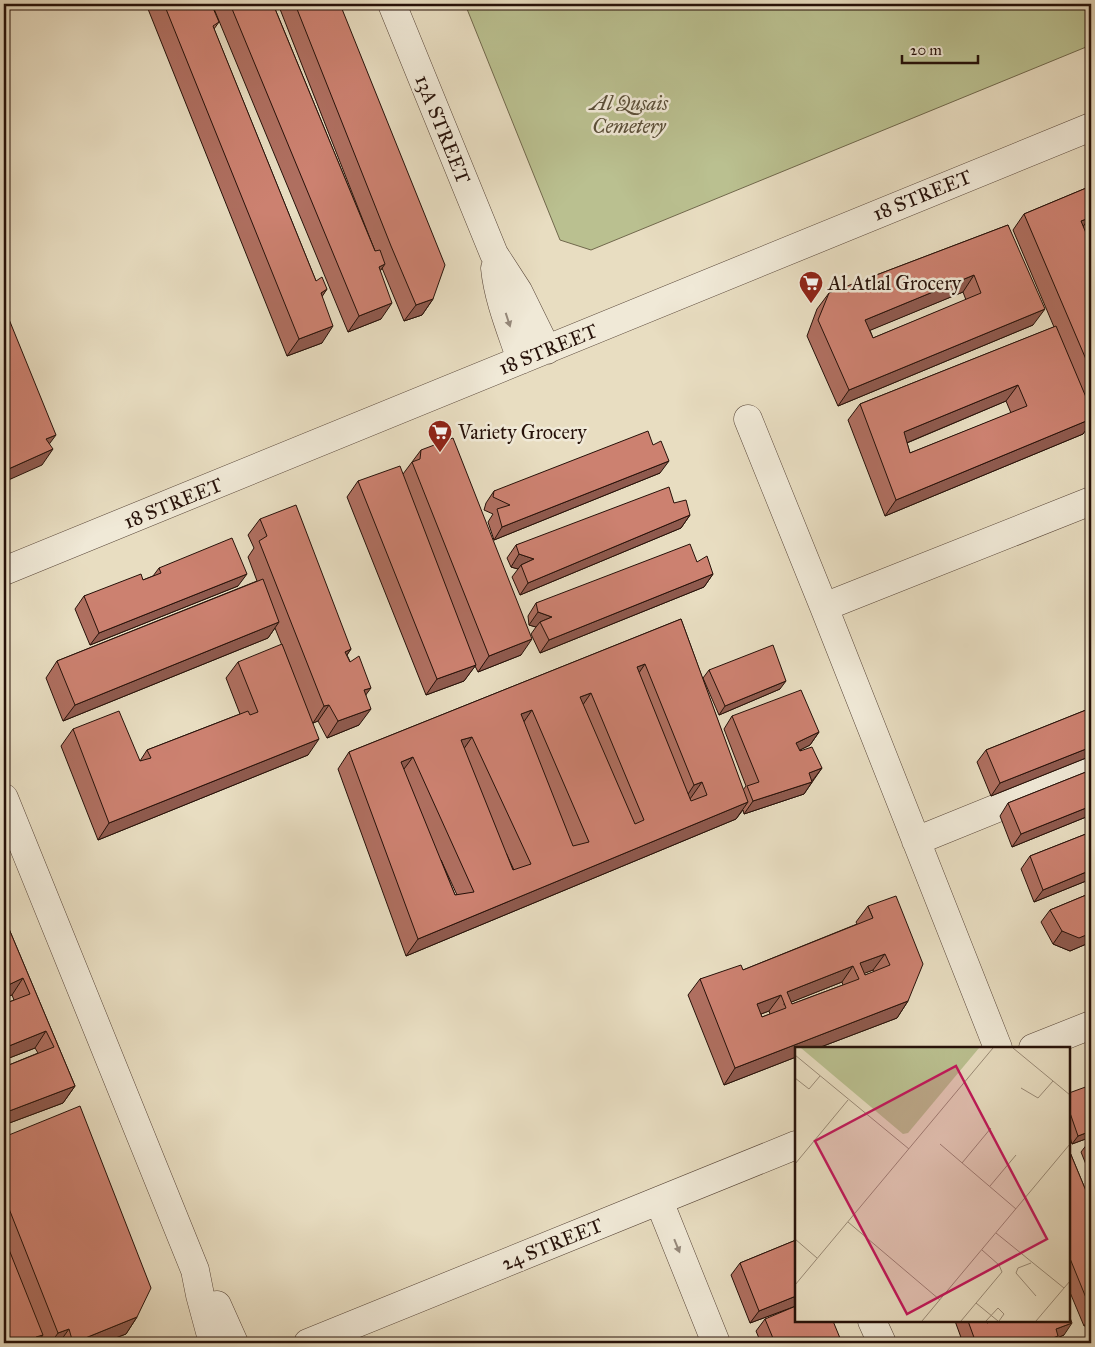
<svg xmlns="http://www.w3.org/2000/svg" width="1095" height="1347" font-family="'IM FELL Great Primer',serif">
	<rect width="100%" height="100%" fill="#e8ddc1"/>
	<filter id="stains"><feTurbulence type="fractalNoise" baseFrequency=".004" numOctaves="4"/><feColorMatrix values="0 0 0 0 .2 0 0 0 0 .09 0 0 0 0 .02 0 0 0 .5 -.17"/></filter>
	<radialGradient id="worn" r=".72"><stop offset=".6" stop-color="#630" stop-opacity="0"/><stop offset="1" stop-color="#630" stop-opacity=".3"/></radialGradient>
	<path fill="#bac090" stroke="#70684c" d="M465,4H1091V45L591,250L560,240Z"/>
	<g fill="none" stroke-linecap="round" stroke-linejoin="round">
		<defs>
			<path id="minor" d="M392,4L494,254L518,291L547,350
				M495,268C498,299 511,330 521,360
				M748,419L824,607L998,1048
				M4,571C367,425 728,274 1091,127
				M824,607L1091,501
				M4,798L195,1270L200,1295L213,1343
				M916,841L1091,770
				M1033,1048L1091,1025
				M659,1201L716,1343
				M217,1305L234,1343
				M872,1321L882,1343
				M308,1343L796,1145"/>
		</defs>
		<use href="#minor" stroke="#564437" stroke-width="29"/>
		<use href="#minor" stroke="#f0e9d7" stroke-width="28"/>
	</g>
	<path fill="#af6f60" stroke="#261109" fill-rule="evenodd" d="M146,4H204L207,9L219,22L214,29L316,281L327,289L322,296V343L287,356Z
		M212,4H273L375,251L278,4H340L433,299L422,315L404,321L382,268L380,271L381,319L348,332Z
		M1091,186V419L1083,434L885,516L848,420L860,404L1054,327L1013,230L1024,214ZM1006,401L1011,413L910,453L907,443Z
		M1008,225L1033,325L838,406L807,336L817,309L829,293ZM963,292L966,300L873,338L870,330Z
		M421,450L521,655L478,672L475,666L464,681L426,695L347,497L358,481L403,474Z
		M660,473L494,540L488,522L493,514L484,510L486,503L494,491Z
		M674,503L690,515L681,528L520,595L512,577L518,569L511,567L507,558L516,545Z
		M260,519L351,649L347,655L366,695L359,725L327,738L318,721L313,723L308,755L98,840L61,746L73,729L140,761L147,750L240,714L226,678L238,662L291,668L275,628L268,638L63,721L46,678L57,661L257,581L248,557L254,548L248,535Z
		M697,562L713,574L704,587L540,653L531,634L536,627L529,625L528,616L536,603Z
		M159,568L238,586L90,645L75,609L84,596L143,580L153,576Z
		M681,619L743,790L746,786L724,729L732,716L819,732L810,745L800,750L822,768L804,794L744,814L743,810L736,819L406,956L338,769L349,752ZM506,853L514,870H513ZM441,860L457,895H455Z
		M709,670L780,689L719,715L703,678Z
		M1091,708V756L991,796L977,762L986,750Z
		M1091,770V815L1012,847L1000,816L1008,803Z
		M1091,832V879L1034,902L1021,869L1030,856Z
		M1091,893V942L1070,951L1053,944L1041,922L1050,910Z
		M868,906L908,1001L897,1018L818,1048H796V1057L724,1085L688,995L700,979L743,970L857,924L856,922ZM873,970L874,972L865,975L864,973ZM842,982L843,985L792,1004L791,1002ZM769,1011L770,1014L762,1017L761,1014Z
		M4,917L75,1086L63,1103L4,1125V1067L38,1053L35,1048L4,1060V1004L14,1000L12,995L4,998Z
		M1069,1093L1091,1137L1072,1144L1069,1134Z
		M4,1137L137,1317L126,1334L102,1343H44L42,1337L4,1343Z
		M1091,1139V1177L1081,1152Z
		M1069,1150L1091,1203V1323L1084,1326L1069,1290Z
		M796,1240V1306L750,1323L731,1275L740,1263Z
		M765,1319L842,1343H761L756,1331Z
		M955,1321H985L987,1323L1064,1335L1057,1338L1053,1343H963Z"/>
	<path fill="#8f5a4e" stroke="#261109" d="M1089,218L1078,234L1081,221Z
		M385,264L374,280L379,267Z
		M974,275L963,292L854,337L865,320Z
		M327,289L316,306L321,293Z
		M433,299L422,315L404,321L416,305Z
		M392,303L381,319L348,332L359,316Z
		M1045,309L1033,325L838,406L849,390Z
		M333,326L322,343L287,356L299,339Z
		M1018,385L1006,401L892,449L904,432Z
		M1091,419V423L1083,434L885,516L896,500Z
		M56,435L44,451L46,439Z
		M53,449L42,465L4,482V471Z
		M669,461L660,473L494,540L502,527Z
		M690,515L681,528L520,595L528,583Z
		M519,554L534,559L521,565L518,569L511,567Z
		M247,574L238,586L90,645L99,633Z
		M713,574L704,587L540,653L549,640Z
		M538,612L552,617L540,622L536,627L529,625Z
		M279,622L268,638L63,721L75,705Z
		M532,639L521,655L478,672L489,656Z
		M351,649L340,665L345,652Z
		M645,664L634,680L637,667Z
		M476,665L464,681L426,695L437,679Z
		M786,681L780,689L719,715L725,706Z
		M371,688L359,704L364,690Z
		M591,693L580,709V697Z
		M329,705L318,721L313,723L324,706Z
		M371,709L359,725L327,738L338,721Z
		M532,710L521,726V714Z
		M819,732L810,745L788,756L796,743Z
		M472,737L461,753V740Z
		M319,739L308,755L98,840L109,823Z
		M1091,747V756L991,796L1000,783Z
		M413,757L401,773V762Z
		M822,768L813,780L800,785L809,773Z
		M702,782L690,799L683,802L694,785Z
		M812,782L804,794L744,814L753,801Z
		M748,802L736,819L406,956L418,939Z
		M1091,806V815L1012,847L1021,834Z
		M1091,870V879L1034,902L1043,890Z
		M1062,931L1091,933V942L1070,951L1053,944Z
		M885,954L873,970L858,976L860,963Z
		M853,966L842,982L784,1005L787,992Z
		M23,978L12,995L4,998V987Z
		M781,995L769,1011L745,1020L757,1004Z
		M908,1001L897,1018L818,1048H796V1057L724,1085L735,1068Z
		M46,1031L35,1048L4,1060V1048Z
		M75,1086L63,1103L4,1125V1113Z
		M1091,1131V1137L1072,1144L1078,1136Z
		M796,1296V1306L750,1323L759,1311Z
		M1091,1316V1323L1084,1326Z
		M137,1317L126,1334L102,1343H73Z
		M1072,1323L1064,1335L1057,1338L1053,1343H1040L1056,1329Z
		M69,1329L59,1343H51L58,1333Z
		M43,1335L37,1343H32L36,1337Z"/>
	<path fill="#cc8170" stroke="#261109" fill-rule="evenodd" d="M164,4H204L207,9L213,8L219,22L213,26L316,281L322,277L327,289L321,293L333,326L299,339Z
		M230,4H273L375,251L380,250L385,264L379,267L392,303L359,316Z
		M295,4H340L445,265L433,299L416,305L391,246Z
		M1091,186V222L1089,218L1081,221L1091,245V371L1024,214Z
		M1008,225L1045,309L849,390L818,320L829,293ZM974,275L981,293L873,338L865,320Z
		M4,307L56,435L46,439L53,449L4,471Z
		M1056,326L1091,409V419L896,500L860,404ZM1018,385L1027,406L910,453L904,432Z
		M648,431L653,445L661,441L669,461L502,527L497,509L510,505L493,497L494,491Z
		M453,438L532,639L489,656L412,462L420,459L421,450Z
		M400,466L476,665L437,679L358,481Z
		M669,487L674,503L686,500L690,515L528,583L521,565L534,559L519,554L516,545Z
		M296,505L351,649L345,652L350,662L359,656L371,688L364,690L371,709L338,721L329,705L324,706L259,541L267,536L260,519Z
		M232,538L247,574L99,633L84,596L141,574L143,580L161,573L159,568Z
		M690,544L697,562L707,556L713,574L549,640L540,622L552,617L538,612L536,603Z
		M263,579L279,622L75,705L57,661Z
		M681,619L748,802L418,939L349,752ZM645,664L694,785L702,782L707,795L691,801L637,667ZM591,693L644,820L635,824L580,697ZM532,710L589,842L573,846L521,714ZM472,737L531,864L513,870L461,740ZM413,757L474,892L455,895L401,762Z
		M282,644L319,739L109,823L73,729L119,711L140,761L151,758L147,750L248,711L250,715L258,712L238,662Z
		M773,645L786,681L725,706L709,670Z
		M801,690L819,732L796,743L800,751L812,747L822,768L809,773L812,782L753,801L747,786L759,782L732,716Z
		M1091,708V747L1000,783L986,750Z
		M1091,770V806L1021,834L1008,803Z
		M1091,832V870L1043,890L1030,856Z
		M1091,893V933L1079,938L1062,931L1050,910Z
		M896,896L923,964L908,1001L735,1068L700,979L741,965L743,970L873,918L868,906ZM885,954L890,965L865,975L860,963ZM853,966L859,979L792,1004L787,992ZM781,995L786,1008L762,1017L757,1004Z
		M4,917L75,1086L4,1113V1067L54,1047L46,1031L4,1048V1004L30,994L23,978L4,987V940H5L4,938Z
		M1091,1085V1131L1078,1136L1069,1110V1093Z
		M80,1106L151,1288L137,1317L73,1343L69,1329L58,1333L4,1196V1137Z
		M1069,1150L1091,1203V1310L1069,1256Z
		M4,1237L43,1335L36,1337L38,1342L35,1343H4Z
		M796,1240V1296L759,1311L740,1263Z
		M796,1306V1321H833L842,1343H775L765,1319Z
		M1069,1315L1072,1323L1056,1329L1058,1336L1040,1343H976L968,1321H985L987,1323L993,1321H1069Z"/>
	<defs><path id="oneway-solid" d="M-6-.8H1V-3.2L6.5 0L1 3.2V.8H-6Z" transform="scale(1.25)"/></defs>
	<g fill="#95887a">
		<use href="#oneway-solid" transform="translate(508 320) rotate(72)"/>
		<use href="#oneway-solid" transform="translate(677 1246) rotate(68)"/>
	</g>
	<defs>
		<symbol id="supermarket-pin" viewBox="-11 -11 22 30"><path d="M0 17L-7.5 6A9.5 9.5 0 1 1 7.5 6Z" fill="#8f2418" stroke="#f0e9d7"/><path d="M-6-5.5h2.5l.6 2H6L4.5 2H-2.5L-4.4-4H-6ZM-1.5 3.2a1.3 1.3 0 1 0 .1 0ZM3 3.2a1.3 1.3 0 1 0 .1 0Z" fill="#fff"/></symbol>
	</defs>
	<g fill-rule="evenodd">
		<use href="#supermarket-pin" x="797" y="269" width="28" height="38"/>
		<use href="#supermarket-pin" x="426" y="418" width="28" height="38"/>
	</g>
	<g text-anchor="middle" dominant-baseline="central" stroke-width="5" stroke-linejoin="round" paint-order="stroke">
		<g font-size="20" font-style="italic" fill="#5a4e38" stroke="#f0e9d7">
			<text x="629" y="103">Al Qusais<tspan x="629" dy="23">Cemetery</tspan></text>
		</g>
		<g font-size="20" fill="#261109" stroke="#f0e9d7">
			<text transform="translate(443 129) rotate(68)">13A STREET</text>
			<text transform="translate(922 195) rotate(-22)">18 STREET</text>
			<text transform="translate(548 349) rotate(-22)">18 STREET</text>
			<text transform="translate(173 503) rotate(-22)">18 STREET</text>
			<text transform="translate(552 1244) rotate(-22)">24 STREET</text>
		</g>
		<g font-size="20" fill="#261109" stroke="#f0e9d7" text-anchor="start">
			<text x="828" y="283">Al Atlal Grocery</text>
			<text x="458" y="432">Variety Grocery</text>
		</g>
	</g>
	<g transform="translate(795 1047)">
		<rect width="275" height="275" fill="#e8ddc1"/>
		<path d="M6,1H184L113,86L108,87Z" fill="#bac090"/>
		<path fill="none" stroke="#9a8b77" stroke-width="1" d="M218,1L275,48M0,8L114,102M0,31L14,42L25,29M226,41L243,51L258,34M145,97L221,162M167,116L196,81M0,117L53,53M195,139L221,108M53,175L145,253M201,186L269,241M0,192L22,211M236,216L223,221L221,226L241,249M0,238L198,1M181,256L203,274M127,274L275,97M166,274L207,225L204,218L187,203M191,274L203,261L209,267L204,274M241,274L275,234"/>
		<path fill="#c2185b" fill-opacity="0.15" stroke="#c2185b" stroke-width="2.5" d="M161,19L252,192L112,267L20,94Z"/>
		<rect width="275" height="275" fill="none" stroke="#261109" stroke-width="2.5"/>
	</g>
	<rect width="1095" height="1347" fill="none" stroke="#e8ddc1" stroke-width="20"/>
	<rect x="5" y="5" width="1085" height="1337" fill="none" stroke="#261109" stroke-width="2.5"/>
	<rect x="10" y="10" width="1075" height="1327" fill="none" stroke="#261109"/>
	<path d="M902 55v8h76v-8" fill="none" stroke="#261109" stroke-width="2.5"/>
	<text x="910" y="55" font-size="15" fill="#261109" stroke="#f0e9d7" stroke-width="4" paint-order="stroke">20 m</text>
	<rect width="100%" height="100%" filter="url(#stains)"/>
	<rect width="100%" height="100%" fill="url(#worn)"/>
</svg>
